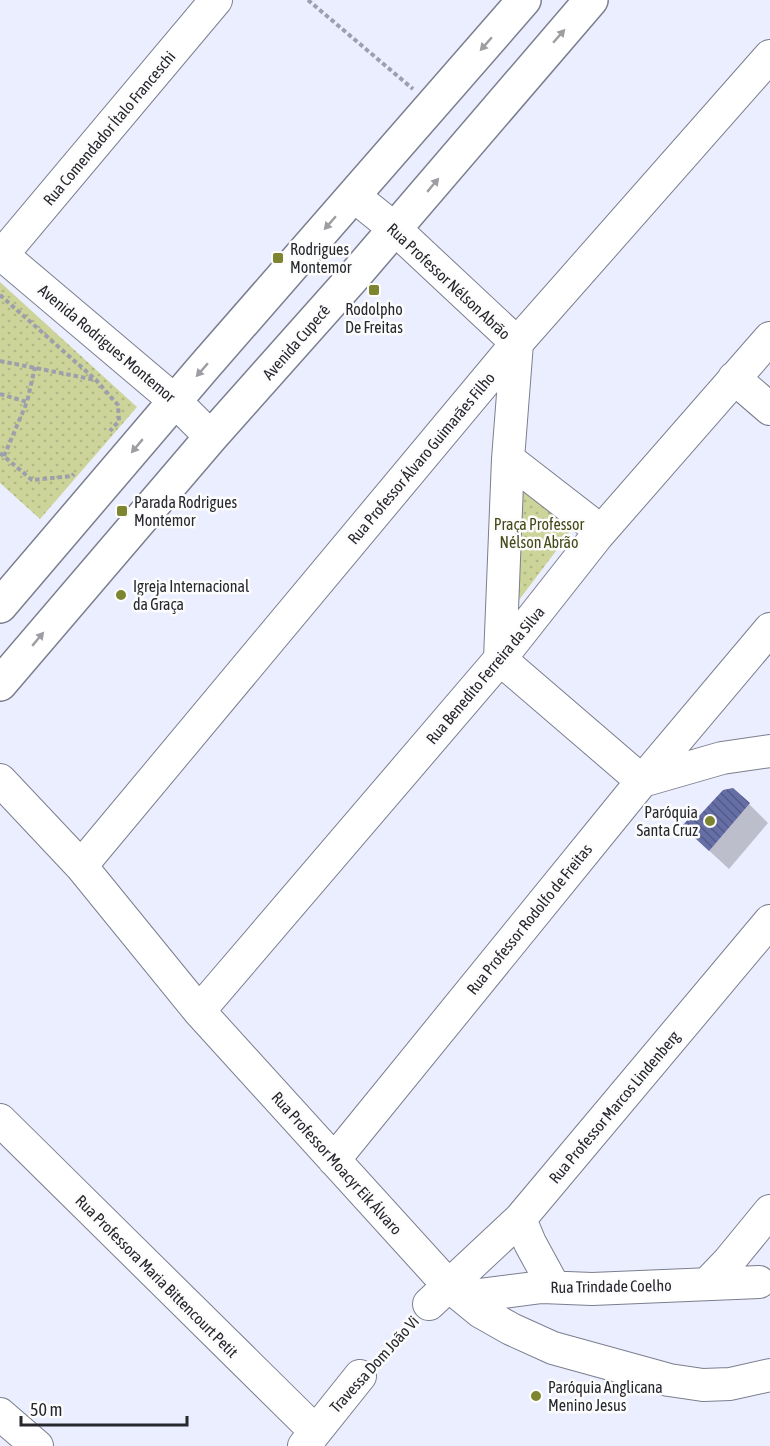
<svg xmlns="http://www.w3.org/2000/svg" width="770" height="1446" font-family="'Asap Condensed',sans-serif">
	<defs>
		<pattern id="park-dots" width="8" height="8" patternUnits="userSpaceOnUse" patternTransform="scale(1.5)"><rect width="8" height="8" fill="#cdd499"/><path d="M2 2h.1M6 6h.1" fill="none" stroke="#b0b684" stroke-width="1.8" stroke-linecap="round"/></pattern>
		<pattern id="building-back-hatch" width="6" height="6" patternUnits="userSpaceOnUse" patternTransform="scale(1.5)"><rect width="6" height="6" fill="#666ea6"/><path d="M-1 5l2 2M0 0l6 6M5-1l2 2" fill="none" stroke="#545a88"/></pattern>
	</defs>
	<rect width="100%" height="100%" fill="#ebeeff"/>
	<path fill="url(#park-dots)" d="M0,282L137,407L40,519L0,483Z
		M518,484L574,527L510,612Z"/>
	<path fill="#0003" d="M749,804L768,823L729,869L703,845L698,819Z"/>
	<path fill="url(#building-back-hatch)" d="M733,788L750,803L709,851L682,826L694,813L698,817L723,790Z"/>
	<g fill="none" stroke-linecap="round" stroke-linejoin="round">
		<defs>
			<path id="minor" d="M354,196L395,229L517,343L508,459L500,659L642,781
				M0,253L175,401L211,437
				M2,255L216,0
				M734,378L770,409
				M508,459L601,531
				M0,780L81,866L199,1011L448,1285L481,1312L511,1329L553,1348L669,1380L703,1385L730,1384L770,1375
				M642,781L722,758L770,751
				M81,866L517,343L770,56
				M199,1011L500,659L597,536L770,338
				M0,1120L315,1431
				M334,1160L642,781L770,629
				M520,1219L530,1243L554,1287
				M707,1284L729,1261L770,1211
				M463,1297L542,1287L592,1289L759,1282
				M429,1304L520,1219L770,921
				M0,1414L37,1446
				M304,1446L360,1376"/>
			<path id="major" d="M0,606L203,368L524,0
				M0,684L211,437L356,274L591,0"/>
		</defs>
		<use href="#minor" stroke="#7b7e8d" stroke-width="34"/>
		<use href="#major" stroke="#7b7e8d" stroke-width="36"/>
		<path stroke="#9d9fac" stroke-width="4" stroke-dasharray="4.5 3" stroke-linecap="butt" d="M308,0L413,89
			M0,295L96,380L118,405L119,421L110,431
			M0,361L96,380
			M0,394L27,402L35,367
			M0,453L32,480L72,476L74,474
			M4,456L27,402
			M378,1358L412,1322"/>
		<use href="#minor" stroke="#fff" stroke-width="32"/>
		<use href="#major" stroke="#fff" stroke-width="33"/>
	</g>
	<defs><path id="oneway-solid" d="M-6-.8H1V-3.2L6.5 0L1 3.2V.8H-6Z" transform="scale(1.5)"/></defs>
	<g fill="#9d9ea1">
		<use href="#oneway-solid" transform="translate(559 36) rotate(-49)"/>
		<use href="#oneway-solid" transform="translate(486 44) rotate(131)"/>
		<use href="#oneway-solid" transform="translate(433 185) rotate(-50)"/>
		<use href="#oneway-solid" transform="translate(330 223) rotate(131)"/>
		<use href="#oneway-solid" transform="translate(202 370) rotate(131)"/>
		<use href="#oneway-solid" transform="translate(137 446) rotate(130)"/>
		<use href="#oneway-solid" transform="translate(38 639) rotate(-50)"/>
	</g>
	<g fill="#7e8530" stroke="#fcfcfc" stroke-width="2">
		<rect x="272" y="252" width="12" height="12" rx="3"/>
		<rect x="368" y="284" width="12" height="12" rx="3"/>
		<rect x="116" y="505" width="12" height="12" rx="3"/>
		<circle cx="121" cy="595" r="6"/>
		<circle cx="710" cy="821" r="6"/>
		<circle cx="536" cy="1396" r="6"/>
	</g>
	<g text-anchor="middle" dominant-baseline="central" stroke-width="5" stroke-linejoin="round" paint-order="stroke">
		<g font-size="16" fill="#26282e" stroke="#fcfcfc">
			<text transform="translate(109 128) rotate(-50)">Rua Comendador Ítalo Franceschi</text>
			<text transform="translate(449 281) rotate(43)">Rua Professor Nélson Abrão</text>
			<text transform="translate(296 342) rotate(-49)">Avenida Cupecê</text>
			<text transform="translate(107 343) rotate(40)">Avenida Rodrigues Montemor</text>
			<text transform="translate(421 458) rotate(-50)">Rua Professor Álvaro Guimarães Filho</text>
			<text transform="translate(485 675) rotate(-50)">Rua Benedito Ferreira da Silva</text>
			<text transform="translate(529 919) rotate(-51)">Rua Professor Rodolfo de Freitas</text>
			<text transform="translate(614 1107) rotate(-50)">Rua Professor Marcos Lindenberg</text>
			<text transform="translate(337 1163) rotate(48)">Rua Professor Moacyr Eik Álvaro</text>
			<text transform="translate(157 1276) rotate(45)">Rua Professora Maria Bittencourt Petit</text>
			<text transform="translate(611 1286) rotate(-1)">Rua Trindade Coelho</text>
			<text transform="translate(374 1364) rotate(-48)">Travessa Dom João Vi</text>
		</g>
		<g font-size="16" fill="#26282e" stroke="#fcfcfc" text-anchor="start">
			<text x="290" y="249">Rodrigues<tspan x="290" dy="18">Montemor</tspan></text>
			<text x="374" y="309" text-anchor="middle">Rodolpho<tspan x="374" dy="18">De Freitas</tspan></text>
			<text x="134" y="502">Parada Rodrigues<tspan x="134" dy="18">Montemor</tspan></text>
			<text x="133" y="586">Igreja Internacional<tspan x="133" dy="18">da Graça</tspan></text>
			<text x="698" y="812" text-anchor="end">Paróquia<tspan x="698" dy="18">Santa Cruz</tspan></text>
			<text x="548" y="1387">Paróquia Anglicana<tspan x="548" dy="18">Menino Jesus</tspan></text>
		</g>
		<g font-size="16" fill="#454917" stroke="#fcfcfc">
			<text x="539" y="524">Praça Professor<tspan x="539" dy="18">Nélson Abrão</tspan></text>
		</g>
	</g>
	<path d="M21 1416v9h166v-9" fill="none" stroke="#26282e" stroke-width="3"/>
	<text x="30" y="1416" font-size="18" fill="#26282e" stroke="#fcfcfc" stroke-width="4.5" paint-order="stroke">50 m</text>
</svg>
